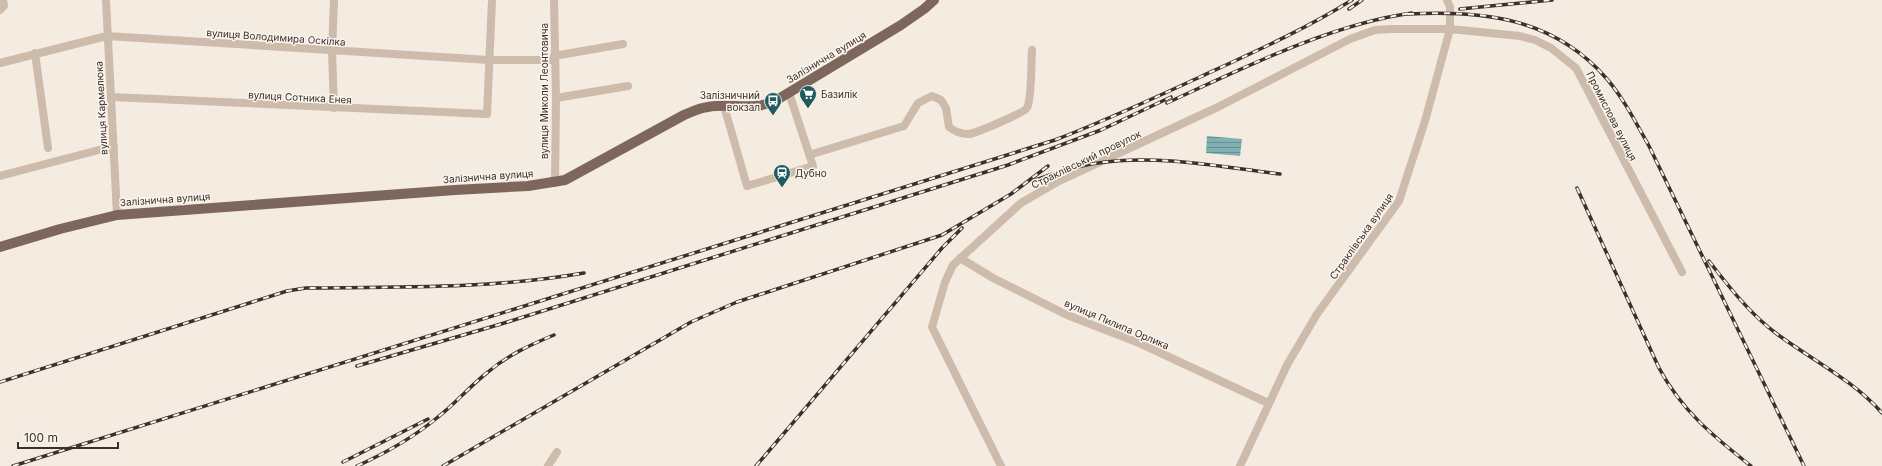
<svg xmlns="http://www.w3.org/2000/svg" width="1882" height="466" font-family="Inter,sans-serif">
	<defs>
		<pattern id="water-rules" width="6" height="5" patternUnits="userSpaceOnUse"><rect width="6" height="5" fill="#7fb0b2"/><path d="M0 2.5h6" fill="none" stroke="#699091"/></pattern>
	</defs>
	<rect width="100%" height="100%" fill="#f4ebe1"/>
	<path fill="url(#water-rules)" d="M1207,136L1242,139L1240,156L1206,153Z"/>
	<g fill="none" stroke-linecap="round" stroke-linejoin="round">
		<path stroke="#cdbbac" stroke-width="8" d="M106,0L117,215
			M334,0L332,51L334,108
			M554,0L556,98L555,183
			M0,10L4,6L3,0
			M35,53L48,148
			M554,56L623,44
			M0,63L107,36L489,60H554
			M112,97L487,114L492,0
			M556,98L628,86
			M724,106L747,186L813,166L789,93
			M809,155L904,126L918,103L932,96L941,100L946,108L949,127C955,132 961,134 969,134C976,133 1024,113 1027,108C1032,98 1031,63 1032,50
			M0,176L114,146
			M960,258L993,278L1067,315L1139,343L1268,403
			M548,466L557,452
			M1001,466L932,327L945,282L953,265L1021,203L1059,181L1218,107L1350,39L1375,30L1392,29H1450L1520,36L1535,40L1551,48L1576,68L1682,272
			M1240,466L1287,365L1317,314L1399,201L1425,121L1450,29V7L1447,0"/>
		<path stroke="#7d675c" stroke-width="10" d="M0,247L60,229L117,215L455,190L528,186L565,180L684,115C692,112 699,108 708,107C731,103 753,111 775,101L901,25L924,9L934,0"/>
		<defs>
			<path id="rail" d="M1349,9L1362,0
				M1460,9L1552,0
				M1408,14C1484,10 1554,18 1607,79C1624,99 1636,123 1649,146L1804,466
				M1167,103C1241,69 1331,24 1412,13
				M1033,181C1054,173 1075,166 1098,163C1156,154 1222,167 1280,174
				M1577,188L1659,368C1682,411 1713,436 1751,466
				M1709,261C1729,287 1751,315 1777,334C1812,360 1853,380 1882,413
				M357,366L501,324L1008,165L1101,130L1171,97
				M0,382L287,291L306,288C399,287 492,289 584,273
				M343,462L428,419
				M13,466L1055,140C1105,121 1152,99 1200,77C1252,53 1304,30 1352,0
				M357,466C386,453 414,437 438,417C456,403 470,386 488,372C508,355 530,345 554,335
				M443,466L691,322L737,302L942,235L1011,194L1048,166
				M756,466L942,248L962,228"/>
		</defs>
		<use href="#rail" stroke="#3b302b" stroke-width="3.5"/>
		<use href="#rail" stroke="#fbf5ee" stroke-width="2" stroke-dasharray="6" stroke-linecap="butt"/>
	</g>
	<defs>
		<symbol id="supermarket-pin" viewBox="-11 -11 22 30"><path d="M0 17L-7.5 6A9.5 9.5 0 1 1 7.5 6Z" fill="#1f5a5e" stroke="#fbf5ee"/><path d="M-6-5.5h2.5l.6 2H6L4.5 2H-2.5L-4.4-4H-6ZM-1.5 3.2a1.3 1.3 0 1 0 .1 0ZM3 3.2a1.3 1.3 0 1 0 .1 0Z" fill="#fff"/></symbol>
		<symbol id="bus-pin" viewBox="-11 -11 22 30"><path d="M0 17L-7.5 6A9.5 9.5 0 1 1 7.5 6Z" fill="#1f5a5e" stroke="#fbf5ee"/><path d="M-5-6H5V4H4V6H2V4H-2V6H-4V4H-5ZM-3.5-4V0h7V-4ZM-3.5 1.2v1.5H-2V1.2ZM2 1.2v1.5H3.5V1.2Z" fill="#fff"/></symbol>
		<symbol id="station-pin" viewBox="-11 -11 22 30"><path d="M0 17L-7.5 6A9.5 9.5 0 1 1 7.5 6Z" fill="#1f5a5e" stroke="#fbf5ee"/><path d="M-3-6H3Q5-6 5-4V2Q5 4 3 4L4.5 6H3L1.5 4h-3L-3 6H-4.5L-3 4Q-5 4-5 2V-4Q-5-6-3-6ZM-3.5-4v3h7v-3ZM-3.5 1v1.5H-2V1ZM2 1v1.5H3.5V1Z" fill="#fff"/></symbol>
	</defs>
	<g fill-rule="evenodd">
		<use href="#supermarket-pin" x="798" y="84" width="20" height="27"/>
		<use href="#bus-pin" x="763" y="91" width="20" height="27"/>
		<use href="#station-pin" x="772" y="163" width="20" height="27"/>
	</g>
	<g text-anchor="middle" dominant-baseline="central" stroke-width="3" stroke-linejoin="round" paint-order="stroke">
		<g font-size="10" fill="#3b302b" stroke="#fbf5ee">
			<text transform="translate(276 37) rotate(4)">вулиця Володимира Оскілка</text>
			<text transform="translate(826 57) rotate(-31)">Залізнична вулиця</text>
			<text transform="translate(544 91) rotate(-90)">вулиця Миколи Леонтовича</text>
			<text transform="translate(300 97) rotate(3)">вулиця Сотника Енея</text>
			<text transform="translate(101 108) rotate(-93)">вулиця Кармелюка</text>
			<text transform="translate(1612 116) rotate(63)">Промислова вулиця</text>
			<text transform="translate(1086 159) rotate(-26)">Страклівський провулок</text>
			<text transform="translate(488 176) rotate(-4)">Залізнична вулиця</text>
			<text transform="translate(165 199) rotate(-4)">Залізнична вулиця</text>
			<text transform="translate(1361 236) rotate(-55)">Страклівська вулиця</text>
			<text transform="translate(1117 324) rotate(23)">вулиця Пилипа Орлика</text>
		</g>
		<g font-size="10" fill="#3b302b" stroke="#fbf5ee" text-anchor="start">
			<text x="821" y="94">Базилік</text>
			<text x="760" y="95" text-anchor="end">Залізничний<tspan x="760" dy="12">вокзал</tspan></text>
			<text x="795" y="173">Дубно</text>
		</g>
	</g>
	<path d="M18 442v6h100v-6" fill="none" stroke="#3b302b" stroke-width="2"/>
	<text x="24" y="442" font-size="12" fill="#3b302b" stroke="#fbf5ee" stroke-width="3" paint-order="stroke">100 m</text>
</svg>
